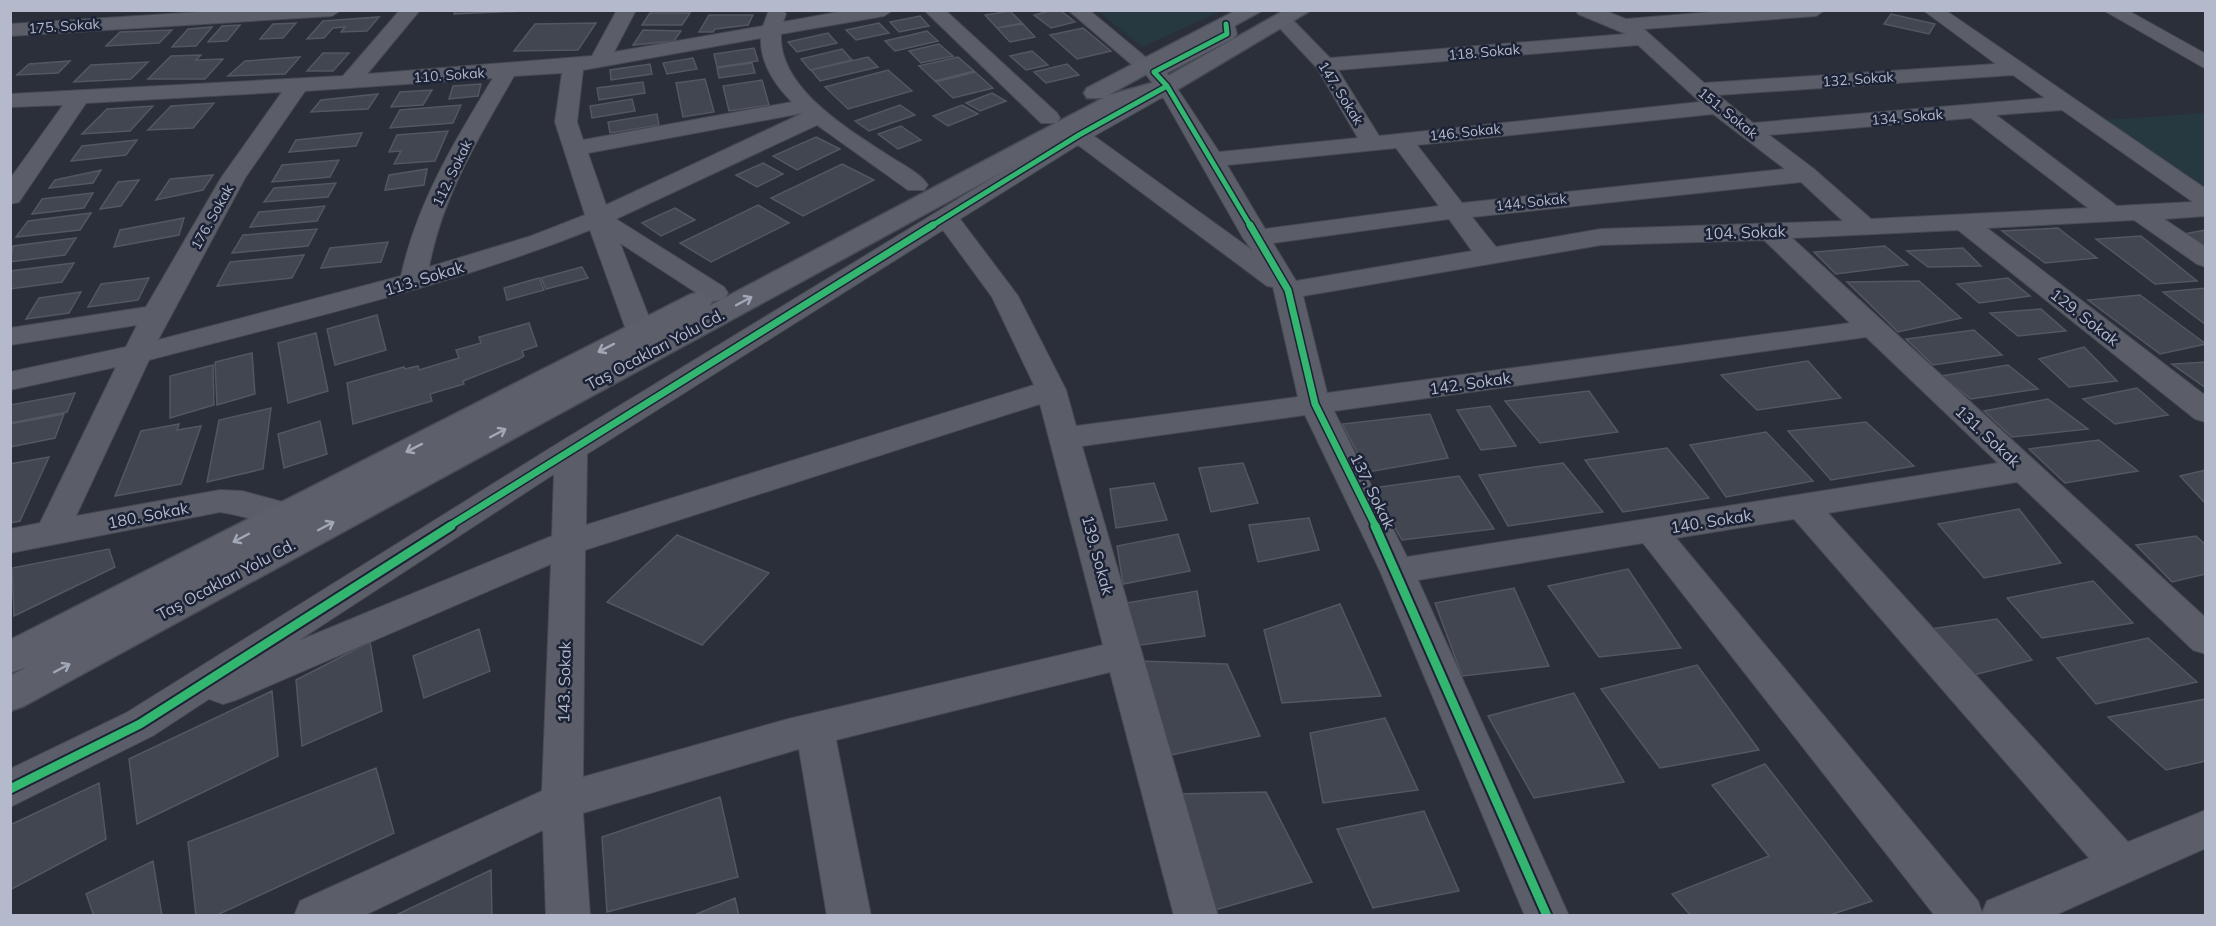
<svg xmlns="http://www.w3.org/2000/svg" width="2216" height="926" font-family="Mulish,sans-serif">
	<rect width="100%" height="100%" fill="#2a2f3a"/>
	<path fill="#263941" d="M1098,11V10L1221,11L1142,47Z
		M2205,113V188L2105,120Z"/>
	<path fill="#424650" stroke="#525761" stroke-width="1.5" d="M456,10H548L454,14Z
		M1053,10H1060L1075,22L1051,28L1034,15Z
		M1010,11L1022,23L997,28L985,15Z
		M650,13H690L682,25H642Z
		M1891,14L1935,24L1929,34L1884,24Z
		M709,15H753L748,25L715,29L713,32H699Z
		M920,16L929,26L899,32L890,22Z
		M379,17L367,31L341,32L345,27L333,28L324,38L307,39L323,21Z
		M296,23L283,38L260,39L273,24Z
		M596,23L578,50L514,51L535,24Z
		M879,23L889,33L856,40L846,30Z
		M1023,24L1035,37L1010,42L997,28Z
		M240,25L227,41L208,42L222,26Z
		M212,27L196,46L172,47L188,29Z
		M1083,28L1111,51L1077,59L1050,35Z
		M172,30L159,43L106,46L120,32Z
		M643,30L681,31L674,41L633,45Z
		M927,31L938,41L895,51L885,41Z
		M828,33L837,43L797,52L788,42Z
		M939,44L953,56L921,63L909,51Z
		M754,48L758,61L717,67L714,54Z
		M842,49L852,60L810,70L801,59Z
		M1032,51L1048,65L1026,70L1010,56Z
		M323,53H349L333,71H307Z
		M201,55L196,60L223,59L205,79H148L171,56Z
		M300,57L285,74L228,76L245,61Z
		M868,57L878,67L820,81L811,70Z
		M958,57L974,71L935,81L919,66Z
		M693,58L697,69L667,74L663,63Z
		M70,61L58,73L17,75L29,64Z
		M148,62L131,79L74,82L91,65Z
		M752,63L755,73L719,78L717,68Z
		M650,64L652,74L611,80L610,70Z
		M1067,64L1079,75L1046,83L1034,72Z
		M888,70L912,91L848,109L825,87Z
		M975,72L993,88L953,98L936,82Z
		M705,79L714,112L683,117L676,83Z
		M762,80L769,105L729,111L723,86Z
		M643,82L645,93L599,100L597,88Z
		M481,84L478,96L449,99L453,86Z
		M432,90L423,105L391,107L400,92Z
		M992,93L1006,101L980,111L966,103Z
		M378,94L368,109L311,112L321,100Z
		M632,99L635,111L592,118L590,106Z
		M214,103L193,128L148,130L171,106Z
		M461,105L453,123L390,128L400,110Z
		M900,105L915,115L869,131L855,121Z
		M962,105L978,114L948,126L933,116Z
		M153,106L130,131L82,134L107,109Z
		M657,114L659,125L610,133L608,122Z
		M901,126L921,140L898,149L878,134Z
		M448,131L435,161L394,164L401,151L389,152L397,135Z
		M362,133L356,146L289,152L296,140Z
		M816,137L840,149L797,170L773,156Z
		M137,140L126,155L71,161L82,146Z
		M339,160L330,177L272,182L282,165Z
		M763,163L783,174L757,187L736,175Z
		M842,164L874,180L803,216L771,198Z
		M427,169L424,185L385,190L389,175Z
		M101,170L93,183L49,188L55,180Z
		M213,175L203,190L156,200L170,179Z
		M139,180L121,206L100,209L118,182Z
		M336,183L328,197L264,202L274,188Z
		M93,193L84,208L32,214L42,199Z
		M758,205L789,223L711,262L680,243Z
		M325,206L317,221L250,227L259,212Z
		M675,208L695,220L661,236L642,223Z
		M91,213L80,230L16,237L28,221Z
		M184,218L179,235L114,247L120,230Z
		M2058,228L2097,258L2045,263L2002,231Z
		M317,229L308,246L232,253L243,235Z
		M2206,230V249L2184,234Z
		M2141,236L2197,281L2155,284L2096,239Z
		M76,238L65,255L10,262L13,246Z
		M388,242L381,262L321,268L330,248Z
		M1885,246L1908,265L1836,274L1814,252Z
		M1963,248L1981,266L1928,267L1907,251Z
		M304,255L292,278L217,286L230,262Z
		M74,263L62,282L10,289V271Z
		M582,267L588,278L546,289L541,278Z
		M149,278L138,300L88,307L101,284Z
		M539,278L544,290L507,300L504,288Z
		M2008,278L2030,296L1979,303L1957,284Z
		M1919,281L1961,318L1898,332L1847,282Z
		M2206,288V325L2163,292Z
		M81,292L69,313L26,319L39,298Z
		M2140,295L2206,344L2160,354L2088,300Z
		M2041,309L2066,331L2018,336L1990,313Z
		M377,315L386,350L335,365L327,329Z
		M529,323L537,346L522,351L524,356L519,359L463,381L464,384L430,394L432,401L353,424L347,383L404,367L405,369L418,366L419,370L459,358L456,350L481,343L479,337Z
		M1974,330L2002,355L1933,365L1906,339Z
		M316,333L328,391L288,403L278,343Z
		M2084,347L2117,381L2069,387L2039,359Z
		M252,353L255,394L217,405L215,362Z
		M1808,361L1841,398L1757,410L1721,375Z
		M2206,362V388L2172,364Z
		M213,365L214,405L170,418V376Z
		M2008,365L2038,389L1971,399L1941,376Z
		M2137,388L2168,415L2115,424L2083,399Z
		M1589,391L1618,432L1540,443L1505,401Z
		M75,393L67,412L10,423V405Z
		M2048,399L2088,429L2012,437L1984,411Z
		M1490,406L1516,446L1481,450L1457,410Z
		M271,408L263,469L207,482L219,420Z
		M64,414L55,438L10,447V424Z
		M1430,414L1448,458L1368,472L1342,424Z
		M320,421L327,454L284,468L278,434Z
		M1866,422L1914,466L1831,480L1788,431Z
		M179,424L177,430L201,426L181,484L115,496L141,431Z
		M1766,432L1813,481L1726,497L1690,445Z
		M2099,440L2138,471L2065,483L2029,449Z
		M1667,448L1709,498L1623,512L1585,460Z
		M49,457L20,521L10,523V464Z
		M1243,463L1258,503L1211,512L1199,468Z
		M1563,463L1603,512L1508,526L1479,475Z
		M2206,470V502H2204L2180,476Z
		M1459,476L1494,529L1402,540L1372,488Z
		M1154,483L1167,520L1116,528L1110,489Z
		M2019,509L2061,563L1984,578L1938,524Z
		M1309,518L1319,550L1258,562L1249,525Z
		M1178,534L1190,571L1123,584L1117,546Z
		M677,535L769,573L702,645L607,602Z
		M2196,536L2206,545V574L2172,582L2136,545Z
		M109,549L115,567L14,616L12,568Z
		M1628,569L1681,648L1599,657L1548,586Z
		M2093,581L2133,623L2042,638L2007,598Z
		M1514,588L1549,666L1462,676L1435,603Z
		M1197,591L1205,636L1134,646L1126,603Z
		M1340,604L1381,696L1282,703L1264,630Z
		M1997,619L2032,660L1970,676L1930,629Z
		M479,629L490,671L424,698L413,656Z
		M2148,638L2197,682L2096,704L2057,658Z
		M370,642L382,711L302,746L296,680Z
		M1140,661L1227,664L1260,736L1166,756Z
		M1697,665L1759,750L1660,768L1601,689Z
		M272,691L278,756L137,824L129,759Z
		M1574,693L1624,782L1534,798L1488,716Z
		M2206,699V761L2166,770L2108,717Z
		M1385,718L1418,790L1323,803L1310,733Z
		M1765,764L1872,901L1827,916H1691L1672,894L1769,856L1712,785Z
		M376,768L394,833L215,916H196L188,842Z
		M99,783L106,839L10,890V825Z
		M1266,792L1312,882L1208,912L1173,794Z
		M720,797L738,877L607,912L602,837Z
		M1424,811L1459,891L1373,908L1337,829Z
		M153,861L162,916H94L86,894Z
		M491,870L492,916H394Z
		M735,898L739,916H692Z"/>
	<g fill="none" stroke-linecap="round" stroke-linejoin="round">
		<defs>
			<path id="minor" d="M231,10H341L332,16L10,36V24Z
				M400,10H420L367,74L592,56L617,10H636L614,52L763,26L769,10H783L786,14L783,22L849,10H893L884,16L781,34C778,89 851,131 891,157C903,165 920,173 928,185L924,190H908L817,125L616,219L724,287L728,293L724,299L715,301L706,299L620,243L654,330L650,336L640,338L630,336L626,330L590,230C447,287 297,321 149,360L76,516L220,490L242,491L298,506L302,514L298,522C274,529 244,515 220,512L10,553V529L40,523L116,367L10,390V372L126,347L137,325L10,345V328L146,307L221,178L282,92L86,103L19,202L10,204V179L63,105L10,107V94L343,76ZM761,38C760,63 775,85 792,102L583,140L577,122L583,70ZM562,73L555,122L585,215L531,236L429,267C442,197 479,137 514,76ZM493,78C454,142 417,203 401,276L158,340L245,178L305,91ZM803,113L606,205L588,153Z
				M924,10H945L1057,113L1060,118L1057,123H1041Z
				M1068,10H1089L1154,64L1217,31L1219,20H1233L1237,34L1234,38L1167,73L1219,152L1358,138L1317,68L1273,21L1283,15L1290,17L1330,58L1626,34L1578,14L1576,10H1603L1626,19L1736,10H1825L1816,16L1644,29L1704,83L1996,64L1923,10H1945L2206,189V216L2164,219L2206,247V267L2197,264L2134,220L1987,228L2206,396V422L2195,419L1958,230L1792,238L2206,618V654L2193,650L2017,482L1828,513L2128,842L2206,810V848L2053,916H1935L1643,543L1418,580L1569,916H1525L1380,571L1305,415L1082,446L1218,916H1174L1110,672L836,740L871,916H827L799,749L583,813L590,916H546L543,830L363,916H294L300,901L542,791L551,564L236,700L223,704L209,699L154,735L10,807V769L126,713L560,442L1071,130L1154,85L1144,72L1138,70ZM1638,45L1700,102L1379,136L1338,70ZM2013,75L2045,98L1753,123L1718,95ZM1163,97L1243,238L1252,250L1094,136ZM2062,110L2193,202L2117,206L1996,115ZM1713,114L1785,169L1462,203L1417,145ZM1971,118L2088,208L1871,219L1814,169L1769,135ZM1078,145L1267,286L1273,287L1298,397L1076,426L1066,390L1018,296L960,219ZM1396,148L1439,206L1265,229L1227,165ZM1801,182L1843,221L1601,229L1496,247L1472,217ZM1449,219L1472,251L1296,281L1273,243ZM943,230L992,297L1034,385L586,525L587,454ZM1764,240L1850,323L1327,393L1303,296L1601,245ZM1866,337L1998,463L1407,557L1334,411ZM1040,404L1103,645L788,719L583,777L585,550ZM554,474L552,536L298,641ZM1794,519L2089,858L1987,901L1982,913L1978,901L1676,538Z
				M2103,10H2127L2206,54V69Z"/>
			<path id="major" d="M1237,10H1263L1103,98H1087L1084,93L1087,88Z
				M1285,10H1311L1175,91L1125,105L24,706L10,711V676L27,667L10,673V640L689,295L699,292L709,295L713,301L709,306L1109,95L1159,81Z"/>
		</defs>
		<use href="#minor" stroke="#474a53" stroke-width="2"/>
		<use href="#major" stroke="#484c57" stroke-width="3"/>
		<use href="#minor" fill="#5b5e68" fill-rule="evenodd"/>
		<use href="#major" fill="#5d606a" fill-rule="evenodd"/>
		<defs>
			<path id="cycleway-far2" d="M1226,24L1227,34L1154,72L1167,86L1251,227
				M930,227L1079,135L1167,86"/>
			<path id="cycleway-far1" d="M1250,225L1288,290L1315,404L1376,527
				M448,527L933,225"/>
			<path id="cycleway" d="M1375,526L1547,916
				M10,789L140,724L451,526"/>
		</defs>
		<use href="#cycleway-far2" stroke="#1c2336" stroke-width="8"/>
		<use href="#cycleway-far1" stroke="#1c2336" stroke-width="10"/>
		<use href="#cycleway" stroke="#1c2336" stroke-width="13"/>
		<use href="#cycleway-far2" stroke="#33b770" stroke-width="5"/>
		<use href="#cycleway-far1" stroke="#33b770" stroke-width="7"/>
		<use href="#cycleway" stroke="#33b770" stroke-width="9"/>
	</g>
	<defs><path id="oneway-shaft" d="M-6 0H5M1.5-3L5.5 0L1.5 3" fill="none" stroke-width="1.6" stroke-linecap="round" stroke-linejoin="round" transform="scale(1.5)"/></defs>
	<g stroke="#a3a8b8">
		<use href="#oneway-shaft" transform="translate(744 301) rotate(-28)"/>
		<use href="#oneway-shaft" transform="translate(606 348) rotate(153)"/>
		<use href="#oneway-shaft" transform="translate(498 433) rotate(-28)"/>
		<use href="#oneway-shaft" transform="translate(414 448) rotate(153)"/>
		<use href="#oneway-shaft" transform="translate(326 526) rotate(-28)"/>
		<use href="#oneway-shaft" transform="translate(241 538) rotate(152)"/>
		<use href="#oneway-shaft" transform="translate(62 668) rotate(-28)"/>
	</g>
	<g text-anchor="middle" dominant-baseline="central" stroke-width="5" stroke-linejoin="round" paint-order="stroke">
		<g font-size="14" fill="#b4bacb" stroke="#1c2336">
			<text transform="translate(64 26) rotate(-4)">175. Sokak</text>
			<text transform="translate(1484 52) rotate(-5)">118. Sokak</text>
			<text transform="translate(449 75) rotate(-4)">110. Sokak</text>
			<text transform="translate(1858 79) rotate(-4)">132. Sokak</text>
			<text transform="translate(1341 93) rotate(58)">147. Sokak</text>
			<text transform="translate(1728 113) rotate(39)">151. Sokak</text>
			<text transform="translate(1907 117) rotate(-5)">134. Sokak</text>
			<text transform="translate(1465 132) rotate(-6)">146. Sokak</text>
			<text transform="translate(452 173) rotate(-64)">112. Sokak</text>
			<text transform="translate(1531 202) rotate(-6)">144. Sokak</text>
			<text transform="translate(212 217) rotate(-61)">176. Sokak</text>
		</g>
		<g font-size="16" fill="#b4bacb" stroke="#1c2336">
			<text transform="translate(1745 232) rotate(-2)">104. Sokak</text>
			<text transform="translate(424 278) rotate(-17)">113. Sokak</text>
			<text transform="translate(2085 317) rotate(38)">129. Sokak</text>
			<text transform="translate(655 349) rotate(-28)">Taş Ocakları Yolu Cd.</text>
			<text transform="translate(1470 383) rotate(-8)">142. Sokak</text>
			<text transform="translate(1988 436) rotate(43)">131. Sokak</text>
			<text transform="translate(1373 491) rotate(64)">137. Sokak</text>
			<text transform="translate(148 515) rotate(-11)">180. Sokak</text>
			<text transform="translate(1711 521) rotate(-9)">140. Sokak</text>
			<text transform="translate(1098 555) rotate(75)">139. Sokak</text>
			<text transform="translate(226 579) rotate(-28)">Taş Ocakları Yolu Cd.</text>
			<text transform="translate(564 682) rotate(-89)">143. Sokak</text>
		</g>
	</g>
	<rect width="2216" height="926" fill="none" stroke="#b4bacb" stroke-width="24"/>
</svg>
